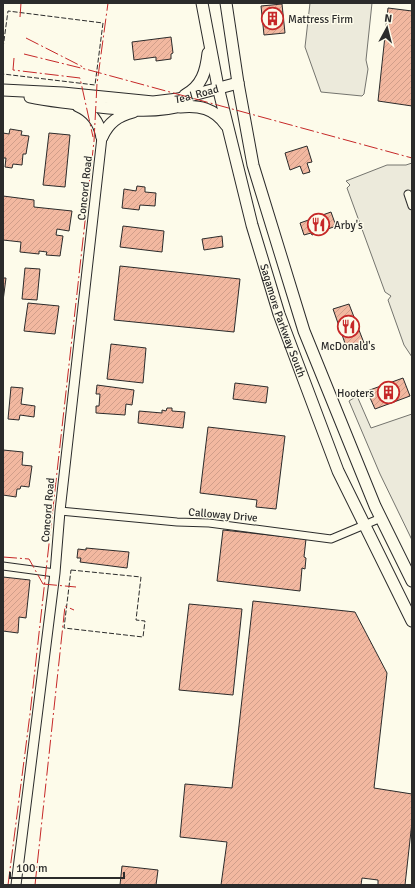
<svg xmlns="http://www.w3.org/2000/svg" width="415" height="888" font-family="Signika,sans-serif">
	<defs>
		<pattern id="building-hatch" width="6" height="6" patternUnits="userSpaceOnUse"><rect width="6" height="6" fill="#f2b8a0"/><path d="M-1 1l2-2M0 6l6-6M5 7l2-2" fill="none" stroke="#d09e8a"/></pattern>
	</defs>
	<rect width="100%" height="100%" fill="#fdfbea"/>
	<path fill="#eceadb" stroke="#74746e" d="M310,3H372L366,60L368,69L364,94L362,96L321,92L305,47Z
		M412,163V357L404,345L388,300L391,296L385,292L347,188L350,185L346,181L387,165H406Z
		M357,396L371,428L412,414V540L380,474L349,401Z"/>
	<path fill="url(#building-hatch)" stroke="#2b2b2b" d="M282,4L285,33L264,35L261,6Z
		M388,8L412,11V106L378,101Z
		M171,37L173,53L171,54V59L156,61V57L134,60L132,42Z
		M10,129L22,131L21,135L29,136L26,154H23L22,165L13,164L12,168L5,167L6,158H3V133L9,134Z
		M49,133L70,135L65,187L43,185Z
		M307,146L312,162L307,163L310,172L303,174L300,166L290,170L285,153Z
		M137,186L145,187V192L156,193L155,206L140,205L139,210L122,208L124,189L136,191Z
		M3,196L34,200V207L72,211L69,231L57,229L56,235L63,236L60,256L46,255L47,252L39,251V254L20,252L21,242L3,240Z
		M331,212L336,226L312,235L311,233L304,235L300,223Z
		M123,226L164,231L162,252L120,247Z
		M222,236L223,247L204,250L202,239Z
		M120,266L240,279L234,332L114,320Z
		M25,268L40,269L37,300L22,299Z
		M3,278H6L3,301Z
		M28,303L59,306L55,334L24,331Z
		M349,304L364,343L347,349L333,309Z
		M111,344L146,348L143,383L107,379Z
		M403,378L410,396L375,409L367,391Z
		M235,383L268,387L266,403L233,399Z
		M97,385L134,390L132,405L126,404L125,415L96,413V406H99L100,394H96Z
		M11,387L23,388L21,404L35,406L34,417L20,415L19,420L8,419Z
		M167,408H172V411L185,412L183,428L138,423L139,411L162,413V410L166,411Z
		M208,427L285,436L276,509L256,507L257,500L200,493Z
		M3,450L23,452L22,465L32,466L29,487L21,486L20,489H17L16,497L3,495Z
		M223,530L306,539L304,557L306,558L305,569L302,568L300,591L217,581Z
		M86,548L129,552L127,568L80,562L81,558H77L78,549L86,550Z
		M3,577L30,580L26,618L19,617L18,633L3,631Z
		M253,601L355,612L387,673L374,788L412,794V822L405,885H378V880L362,878L361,885H221L227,842L180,837L185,784L232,788Z
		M189,604L242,609L233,695L179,690Z
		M122,866L158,870L156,885H120Z"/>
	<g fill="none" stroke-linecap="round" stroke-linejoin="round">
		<defs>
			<path id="minor" d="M408,194L412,206
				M60,511L177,522L209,523L331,539L381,518
				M3,566L55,573"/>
			<path id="tertiary" d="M16,885L55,573L60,511L102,137"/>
			<g id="primary">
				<path id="s1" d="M202,3L218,87L252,225L279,314L338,471L412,621"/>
				<path d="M226,3L238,83L253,165L304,331L375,506L412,581"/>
				<path id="s2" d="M3,90L63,93L153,102L178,99L238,83"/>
				<path d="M185,95C202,86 206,71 208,53"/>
				<path d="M30,97C47,101 65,102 83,105C118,109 153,115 188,104"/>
				<path d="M78,106C92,112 99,122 102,137"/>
				<path d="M180,107C199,105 214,108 226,125"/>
				<path d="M102,137C109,122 118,116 133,112"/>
			</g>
		</defs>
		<use href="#minor" stroke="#2b2b2b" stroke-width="9"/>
		<use href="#tertiary" stroke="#2b2b2b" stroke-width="11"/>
		<use href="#primary" stroke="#2b2b2b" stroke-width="13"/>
		<use href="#minor" stroke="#fdfbea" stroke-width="7"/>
		<use href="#tertiary" stroke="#fdfbea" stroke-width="9"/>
		<use href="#primary" stroke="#fdfbea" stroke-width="11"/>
		<path stroke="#2b2b2b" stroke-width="1" stroke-dasharray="5 2" stroke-linecap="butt" d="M3,48L8,11L103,23L95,85L3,74
			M71,570L141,577L136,620L145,621L143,637L64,628Z"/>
		<path stroke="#c62828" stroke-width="1" stroke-dasharray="14 3 2 3" stroke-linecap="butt" d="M20,17L21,3
			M26,38L83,67
			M24,54L89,70L412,158
			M14,58L13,70L80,78L93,137
			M3,557L29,559L43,584
			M43,584L76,587
			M8,885L30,714L94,141L97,84L108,3
			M35,885L65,606L74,610"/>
	</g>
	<defs>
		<symbol id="building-ring" viewBox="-11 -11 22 22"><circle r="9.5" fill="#fdfbea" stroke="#c62828" stroke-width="1.5"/><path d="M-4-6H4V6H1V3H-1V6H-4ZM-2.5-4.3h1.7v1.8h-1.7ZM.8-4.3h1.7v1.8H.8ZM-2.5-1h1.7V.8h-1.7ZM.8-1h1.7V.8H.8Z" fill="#c62828"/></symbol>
		<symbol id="restaurant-ring" viewBox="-11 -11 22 22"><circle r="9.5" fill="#fdfbea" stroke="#c62828" stroke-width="1.5"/><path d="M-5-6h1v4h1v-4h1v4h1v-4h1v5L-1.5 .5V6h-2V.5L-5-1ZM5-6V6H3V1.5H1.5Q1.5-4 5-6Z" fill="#c62828"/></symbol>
	</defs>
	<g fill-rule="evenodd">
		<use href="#building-ring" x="260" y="6" width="25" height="25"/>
		<use href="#restaurant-ring" x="306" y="212" width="25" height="25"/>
		<use href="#restaurant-ring" x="336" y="314" width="25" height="25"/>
		<use href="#building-ring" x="376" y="380" width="25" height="25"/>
	</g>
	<g text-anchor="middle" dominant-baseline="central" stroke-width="3" stroke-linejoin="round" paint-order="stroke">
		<g font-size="11" fill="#2b2b2b" stroke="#fdfbea" text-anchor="start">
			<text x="288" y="19">Mattress Firm</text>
			<text x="334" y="225">Arby's</text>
			<text x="348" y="346" text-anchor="middle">McDonald's</text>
			<text x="374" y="393" text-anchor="end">Hooters</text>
		</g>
		<g font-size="11" fill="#2b2b2b" stroke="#fdfbea">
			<text stroke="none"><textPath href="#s2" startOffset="195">Teal Road</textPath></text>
			<text transform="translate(85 188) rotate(-84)">Concord Road</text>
			<text stroke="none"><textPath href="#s1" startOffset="328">Sagamore Parkway South</textPath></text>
			<text transform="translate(48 510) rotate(-85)">Concord Road</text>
			<text transform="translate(223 515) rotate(5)">Calloway Drive</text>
		</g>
	</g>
	<rect width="415" height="888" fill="none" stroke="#2b2b2b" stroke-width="8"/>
	<g transform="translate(387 28) rotate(7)" stroke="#fdfbea" stroke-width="3" paint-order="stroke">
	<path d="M0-3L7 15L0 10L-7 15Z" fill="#2b2b2b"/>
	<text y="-6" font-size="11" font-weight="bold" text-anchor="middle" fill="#2b2b2b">N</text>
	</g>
	<path d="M10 872v6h114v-6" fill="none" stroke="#2b2b2b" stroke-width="2"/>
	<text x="16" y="872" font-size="12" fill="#2b2b2b" stroke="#fdfbea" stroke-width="3" paint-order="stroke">100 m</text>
</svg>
